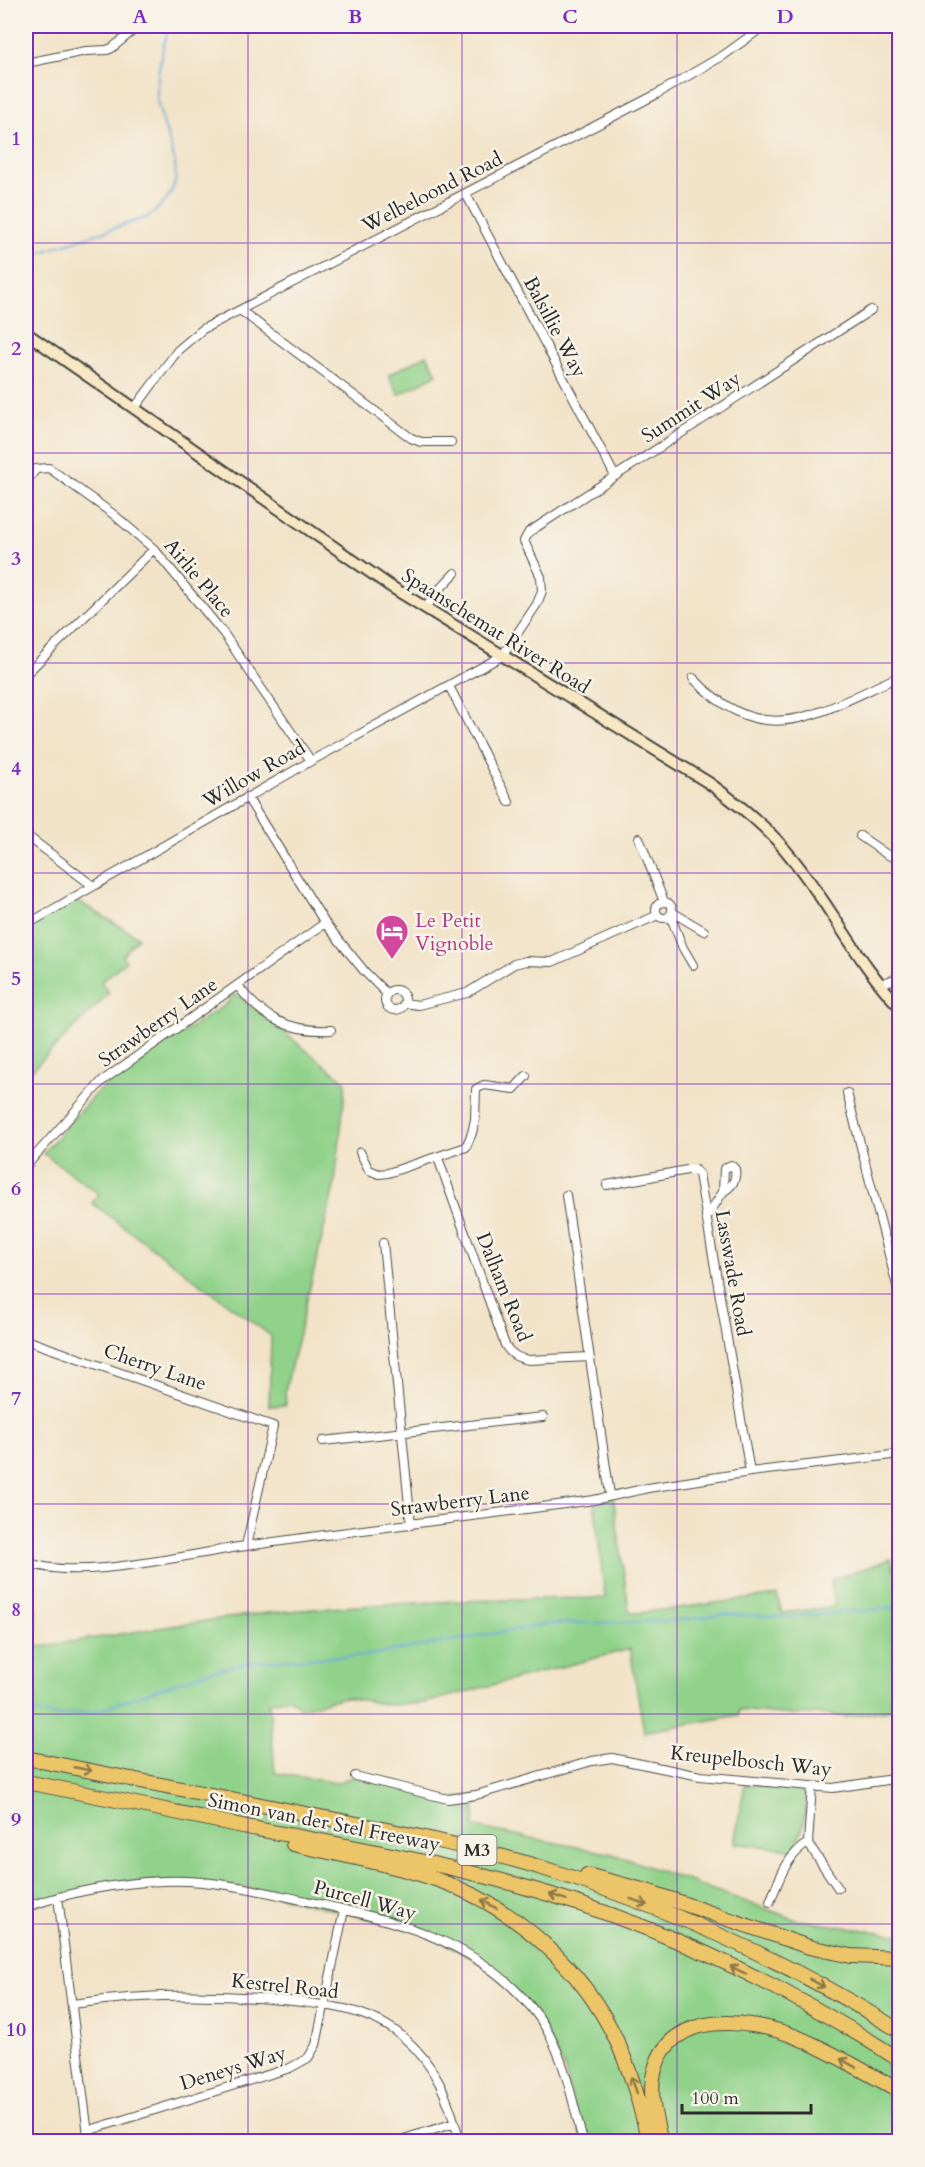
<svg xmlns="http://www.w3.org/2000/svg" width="925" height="2167" font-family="Cardo,serif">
	<rect width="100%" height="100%" fill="#f7f3e8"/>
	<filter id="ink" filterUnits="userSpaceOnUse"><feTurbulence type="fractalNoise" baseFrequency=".0167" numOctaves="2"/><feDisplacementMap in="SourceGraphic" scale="12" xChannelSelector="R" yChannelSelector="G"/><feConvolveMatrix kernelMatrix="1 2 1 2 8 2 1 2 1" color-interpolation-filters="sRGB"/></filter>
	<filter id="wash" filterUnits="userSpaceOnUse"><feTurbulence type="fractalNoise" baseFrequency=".008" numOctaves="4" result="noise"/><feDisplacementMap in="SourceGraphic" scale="24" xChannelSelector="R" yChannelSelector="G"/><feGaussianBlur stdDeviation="1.35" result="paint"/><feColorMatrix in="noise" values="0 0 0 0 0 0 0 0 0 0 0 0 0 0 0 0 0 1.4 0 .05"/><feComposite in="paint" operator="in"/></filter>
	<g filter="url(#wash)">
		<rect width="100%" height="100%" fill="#f2e3c8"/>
		<path fill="#90d28a" stroke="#5e7e5a" stroke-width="1.5" d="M427,355L437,374L399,395L388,375Z
			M72,898L138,937L122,956L126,961L101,982L109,993L26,1076V925Z
			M233,994L240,997L346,1082L335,1183L285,1391L286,1405L269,1406L271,1336L92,1203L99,1194L43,1153L96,1093L114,1078L228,1003Z
			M613,1495L629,1611L639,1613L777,1595L782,1613L835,1607L831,1580L891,1559L895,1572H899L900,1708L845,1717L825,1714L793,1715L739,1710L738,1715L644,1732L630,1649L424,1703L390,1705L345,1697L300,1708L290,1698L269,1702L275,1773L337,1783L355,1776L448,1799L476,1795L474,1827L613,1854L797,1920L899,1935V2141H583L564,2068L532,2008L483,1964L429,1934L244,1887L141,1882L29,1906L26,1896V1561L35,1565L37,1647C114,1636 191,1621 268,1613C380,1602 492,1599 605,1598L594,1500Z
			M745,1784L797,1788L805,1795C808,1810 802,1839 792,1851L789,1849L734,1843Z"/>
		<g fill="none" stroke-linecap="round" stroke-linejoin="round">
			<path stroke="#67a7da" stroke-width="2" d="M26,257L148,217C189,186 176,165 163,122C161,114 158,107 157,99C156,75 162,49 169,26
				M26,1711L57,1716L96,1711L207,1672L256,1661L370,1655L548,1624L672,1621L727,1614L789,1617L900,1607"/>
		</g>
	</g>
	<g filter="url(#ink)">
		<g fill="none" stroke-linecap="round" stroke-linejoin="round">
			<defs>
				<path id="minor" d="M26,63L86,51L107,50L112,48L135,29
					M466,194L615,476
					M240,310L411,438L421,442H451
					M134,409L178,350L203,329L655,95L724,55L764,26
					M26,482L36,469L49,468L113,514L154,549L224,634L311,761
					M426,609L434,595L455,573
					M26,674L154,549
					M693,678C767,755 820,711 900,676
					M449,686L509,802
					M247,797L325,923L365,972L387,994
					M26,835L93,886
					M860,836L886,854L900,860
					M639,838L664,902
					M656 910a8 8 0 1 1 16 0a8 8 0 1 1-16 0Z
					M672,912L704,931
					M670,915L683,948L693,965
					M26,925L311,761L502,656L537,604L542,591L541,577L524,541L529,532L871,310
					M881,984L900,977
					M238,986C263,1019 289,1032 331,1030
					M385 1000a10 10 0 1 1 20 0a10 10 0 1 1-20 0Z
					M405,1003L418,1005L467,993L514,964L526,961L552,962L658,915
					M847,1093L900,1297
					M360,1152L369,1170L379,1174L388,1173L466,1147L472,1133L475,1119L476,1089L484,1085L514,1089L526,1076
					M438,1158L505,1345C511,1355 518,1358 529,1360L589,1357
					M26,1166L102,1081L325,923
					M607,1185L687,1170H695L699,1174L750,1472
					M566,1195L610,1495
					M706,1218L723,1192L724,1169L731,1165L735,1169C737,1180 732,1186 723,1192
					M383,1243L411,1525
					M26,1340L273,1426L246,1546
					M323,1441L543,1417
					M26,1561C73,1584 192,1553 246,1546C362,1529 478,1516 594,1500L648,1488L750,1472L900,1454
					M355,1776L448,1799L476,1795L592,1761L612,1758L700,1776L833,1788L900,1778
					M812,1786L808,1843L838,1888
					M58,1897L89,2142
					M770,1902C779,1880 786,1856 808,1843
					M26,1907C70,1892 116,1883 163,1881C211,1879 256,1890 302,1900C387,1919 472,1936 531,2007C563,2045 571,2095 583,2142
					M72,2004C142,1994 211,1993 281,2000C323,2004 368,2008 402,2036C436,2064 449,2100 460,2142
					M87,2131L290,2068L308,2058L316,2045L344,1910
					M394,2142L455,2123"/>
				<path id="secondary" d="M26,333L390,586L709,783C739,805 768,827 791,857C830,904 857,962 900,1007"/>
				<path id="motorway" d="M26,1758C122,1777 219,1796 316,1816C397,1832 477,1847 555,1872C676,1911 792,1964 900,2031
					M26,1782C105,1797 183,1814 262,1830C349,1846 436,1862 521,1886C654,1923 784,1985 900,2060
					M293,1844C340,1855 389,1863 435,1879C514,1906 585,1969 619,2046C633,2077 641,2109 649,2142
					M587,1875L650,1892L809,1947L851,1956L900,1958
					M661,2142C655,2119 648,2092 655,2069C672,2009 749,2019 794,2036C831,2051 865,2072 900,2091"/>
			</defs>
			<use href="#minor" stroke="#494743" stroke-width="10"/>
			<use href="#secondary" stroke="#494743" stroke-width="14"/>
			<use href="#motorway" stroke="#494743" stroke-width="16"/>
			<use href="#minor" stroke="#fff" stroke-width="8"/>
			<use href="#secondary" stroke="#f7e8c3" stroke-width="10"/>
			<use href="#motorway" stroke="#ecc569" stroke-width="14"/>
		</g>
		<defs><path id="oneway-shaft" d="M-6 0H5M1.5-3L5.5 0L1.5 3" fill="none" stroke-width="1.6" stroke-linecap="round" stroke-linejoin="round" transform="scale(1.5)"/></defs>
		<g stroke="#8c784a">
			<use href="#oneway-shaft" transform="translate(83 1769) rotate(11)"/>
			<use href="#oneway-shaft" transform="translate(558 1897) rotate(-162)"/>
			<use href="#oneway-shaft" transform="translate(639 1902) rotate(21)"/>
			<use href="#oneway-shaft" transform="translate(489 1904) rotate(-149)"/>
			<use href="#oneway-shaft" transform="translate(738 1970) rotate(-154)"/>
			<use href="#oneway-shaft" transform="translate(817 1983) rotate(29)"/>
			<use href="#oneway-shaft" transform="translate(848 2063) rotate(-151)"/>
			<use href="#oneway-shaft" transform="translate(634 2085) rotate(-110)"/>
		</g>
	</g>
	<path fill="none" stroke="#7b2cbf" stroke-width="1.5" stroke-opacity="0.55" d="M248,26V2142M462,26V2142M677,26V2142M26,243H900M26,453H900M26,663H900M26,873H900M26,1084H900M26,1294H900M26,1504H900M26,1714H900M26,1924H900"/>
	<defs>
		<symbol id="hotel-pin" viewBox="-11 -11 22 30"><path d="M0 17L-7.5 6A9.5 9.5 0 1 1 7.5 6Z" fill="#d1479c" stroke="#f7f3e8"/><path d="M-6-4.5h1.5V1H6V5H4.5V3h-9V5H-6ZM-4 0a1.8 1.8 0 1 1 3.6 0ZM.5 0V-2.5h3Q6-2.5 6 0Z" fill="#fff"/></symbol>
	</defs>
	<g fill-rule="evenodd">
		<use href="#hotel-pin" x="373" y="912" width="38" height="52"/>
	</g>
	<g text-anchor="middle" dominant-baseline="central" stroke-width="5" stroke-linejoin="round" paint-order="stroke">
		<rect fill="#f7f3e8" stroke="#686764" stroke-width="1.5" x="457.5" y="1835" width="39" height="30" rx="4.5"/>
		<g font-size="18" font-weight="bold" fill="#2b2b2b">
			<text x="477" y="1850">M3</text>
		</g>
		<g font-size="20" fill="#2b2b2b" stroke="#f7f3e8">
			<text transform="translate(432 192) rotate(-27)">Welbeloond Road</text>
			<text transform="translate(555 327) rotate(62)">Balsillie Way</text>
			<text transform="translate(691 407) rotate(-33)">Summit Way</text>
			<text transform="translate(199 578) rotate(50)">Airlie Place</text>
			<text transform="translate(496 631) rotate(32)">Spaanschemat River Road</text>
			<text transform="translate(254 774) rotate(-30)">Willow Road</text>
			<text transform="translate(158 1022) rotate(-35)">Strawberry Lane</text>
			<text transform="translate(733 1273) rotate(80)">Lasswade Road</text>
			<text transform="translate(504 1287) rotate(68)">Dalham Road</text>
			<text transform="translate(155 1367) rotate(19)">Cherry Lane</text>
			<text transform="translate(460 1501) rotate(-7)">Strawberry Lane</text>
			<text transform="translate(751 1761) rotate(6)">Kreupelbosch Way</text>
			<text transform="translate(324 1822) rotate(11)">Simon van der Stel Freeway</text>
			<text transform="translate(365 1900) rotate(15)">Purcell Way</text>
			<text transform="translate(285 1986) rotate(6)">Kestrel Road</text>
			<text transform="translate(233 2068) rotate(-17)">Deneys Way</text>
		</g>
		<g font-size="20" fill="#b23c85" stroke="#f7f3e8" text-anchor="start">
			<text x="415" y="920">Le Petit<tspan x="415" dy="23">Vignoble</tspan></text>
		</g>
	</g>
	<rect width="925" height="2167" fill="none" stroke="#f7f3e8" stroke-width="66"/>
	<path d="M682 2104v9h129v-9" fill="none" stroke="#2b2b2b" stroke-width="3"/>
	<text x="691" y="2104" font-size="18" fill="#2b2b2b" stroke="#f7f3e8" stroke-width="4.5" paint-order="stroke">100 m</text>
	<rect x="33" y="33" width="859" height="2101" fill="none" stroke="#7b2cbf" stroke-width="2"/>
	<g font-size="20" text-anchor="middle" font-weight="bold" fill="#7b2cbf">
		<text x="140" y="23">A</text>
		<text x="355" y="23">B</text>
		<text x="570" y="23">C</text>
		<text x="785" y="23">D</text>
		<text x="16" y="145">1</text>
		<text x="16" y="355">2</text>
		<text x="16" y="565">3</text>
		<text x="16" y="775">4</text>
		<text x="16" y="985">5</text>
		<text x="16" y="1195">6</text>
		<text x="16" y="1405">7</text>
		<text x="16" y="1616">8</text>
		<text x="16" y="1826">9</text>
		<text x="16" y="2036">10</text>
	</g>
</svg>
